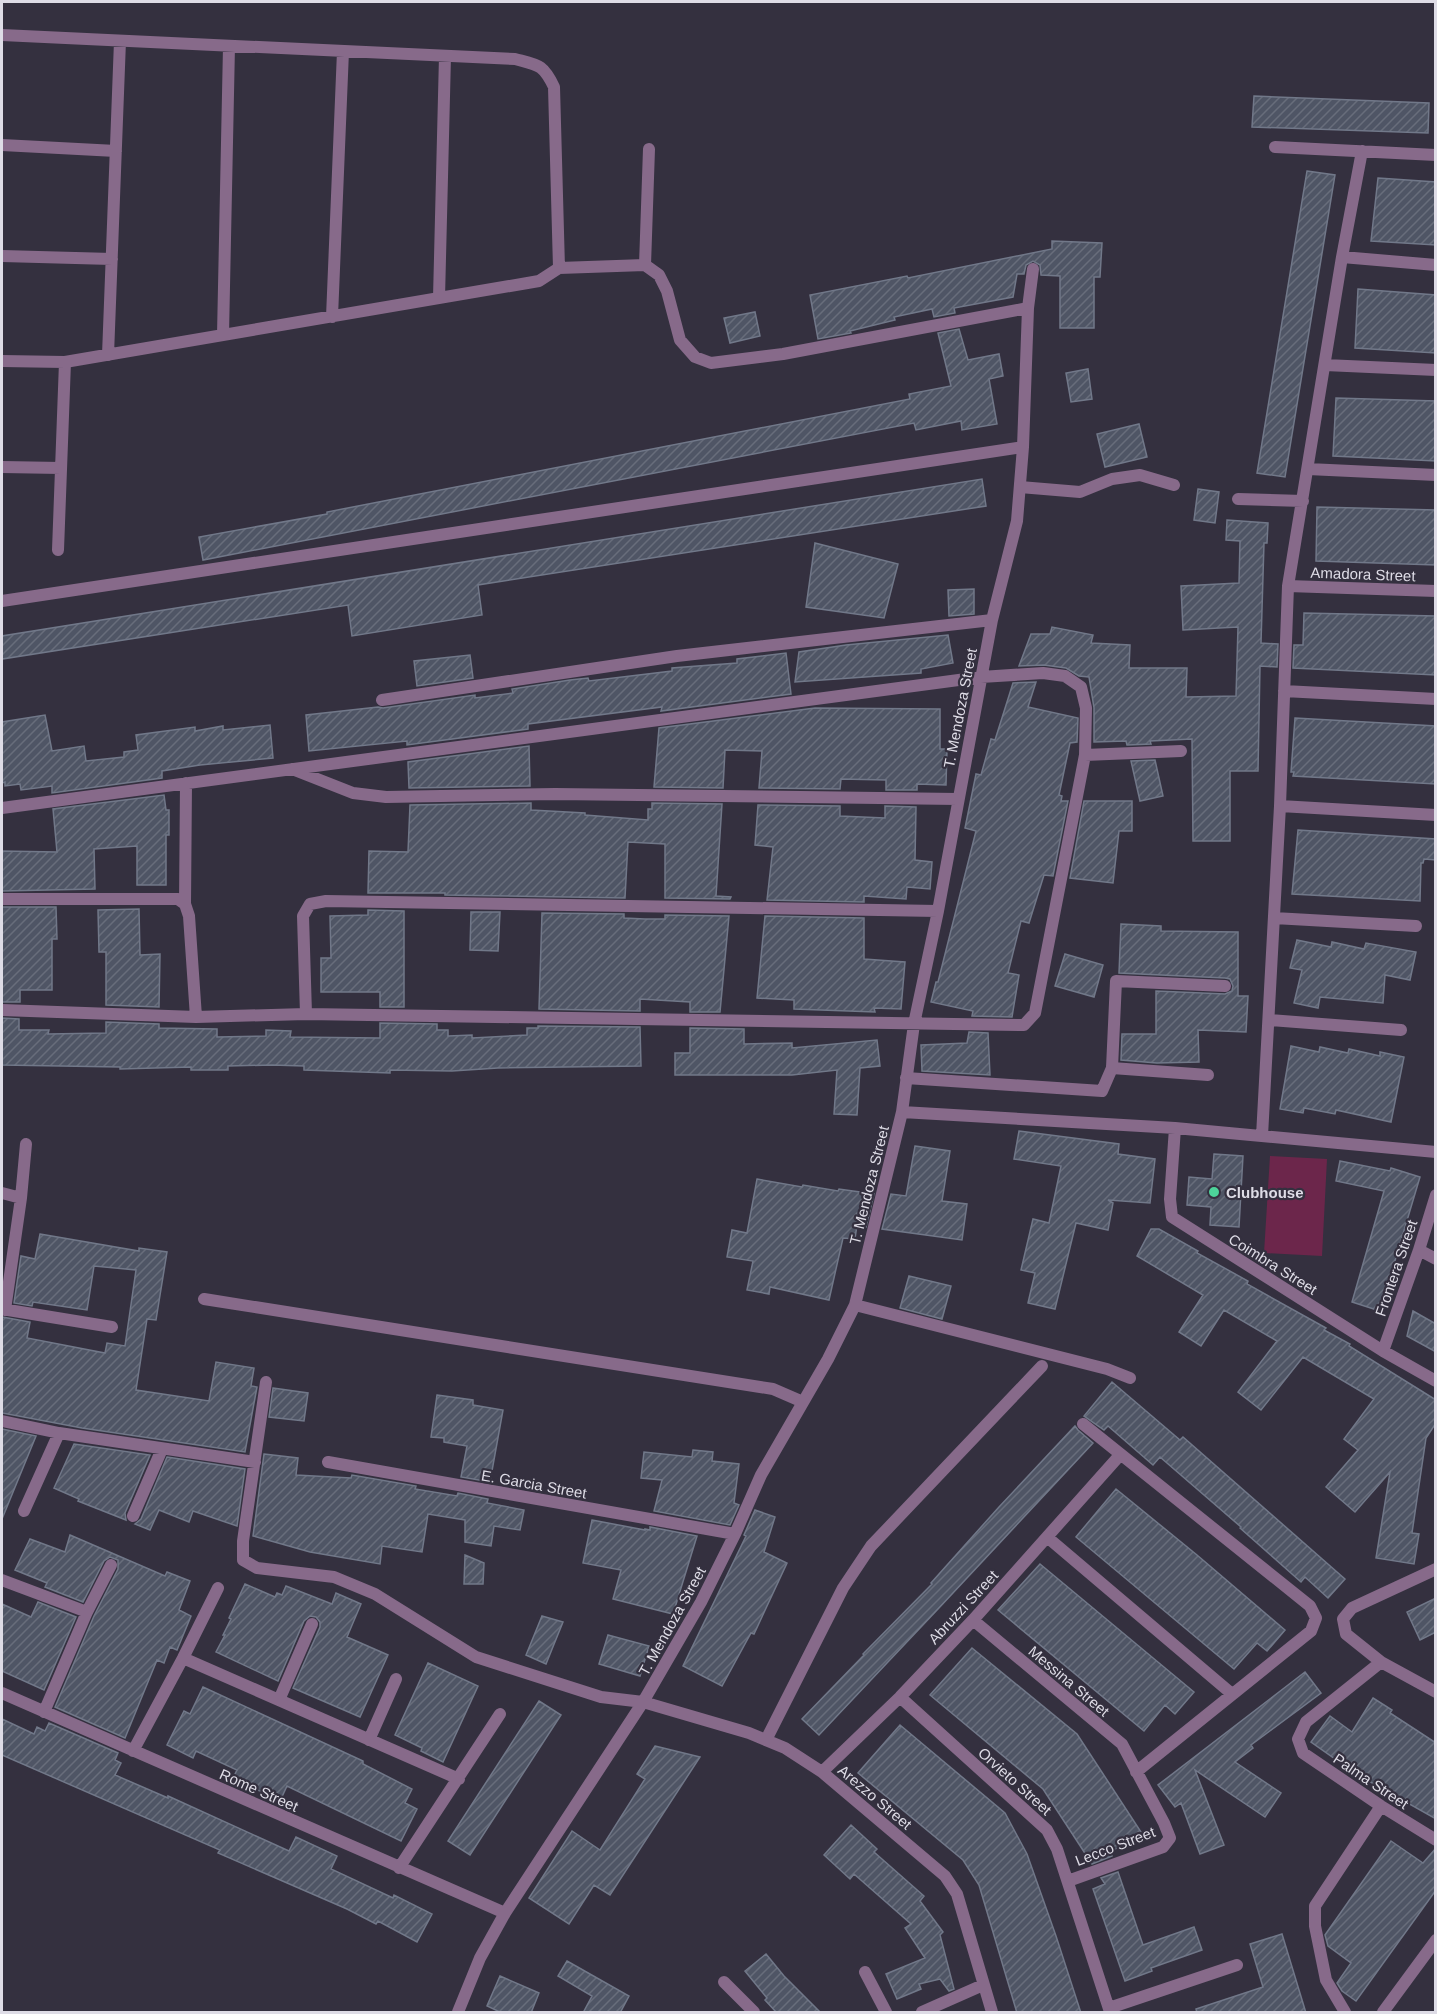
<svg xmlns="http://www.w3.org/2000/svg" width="1437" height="2014" font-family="Helvetica,sans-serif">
	<defs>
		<pattern id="building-hatch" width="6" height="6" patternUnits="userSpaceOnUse" patternTransform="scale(1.5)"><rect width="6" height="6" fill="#4f5565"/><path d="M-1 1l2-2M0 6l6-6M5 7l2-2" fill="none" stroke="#686d7b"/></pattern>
	</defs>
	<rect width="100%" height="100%" fill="#34303f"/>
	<path fill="#6c264b" d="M1270,1156L1327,1159L1322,1256L1264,1253Z"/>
	<path fill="url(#building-hatch)" stroke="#717889" stroke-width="1.5" d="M1254,96L1429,103L1428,133L1252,127Z
		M1307,171L1335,175L1285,477L1257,473Z
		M1378,178L1436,182V245L1371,241Z
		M1052,241L1102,243L1100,277H1094V328H1060V276L1041,275L1040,265L1033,261L1026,265L1024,274H1017L1013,297L954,308L955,313L934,317L932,309L894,317L895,320L850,331L851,333L818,339L810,295L907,276L908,278L1052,249Z
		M1358,289L1436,295V353L1355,348Z
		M755,312L760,336L730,343L724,318Z
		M959,329L968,360L999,354L1003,376L989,379L997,424L962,430L961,421L916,430L914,423L203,560L199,537L327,514V512L910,399L909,394L951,386L938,333Z
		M1088,369L1092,399L1071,402L1066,373Z
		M1336,398L1436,401V461L1333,456Z
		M1139,424L1147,457L1105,467L1097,434Z
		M982,479L986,506L478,585L482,615L352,636L348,605L2,659V636Z
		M1198,489L1219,492L1215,523L1194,520Z
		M1317,507L1436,510V565L1316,561Z
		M1227,520L1268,523L1267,543H1264L1261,643L1278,644L1277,667L1260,666L1258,771H1230V841H1193L1192,739L1150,741L1151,744L1127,745L1126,741L1094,742V708L1089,677L1079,676L1066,668L1044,665L1019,666L1031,634H1050L1052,627L1093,635L1091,643L1130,645L1129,668H1187L1186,697L1236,696L1238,627L1183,630L1181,586L1239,583L1240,541L1226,540Z
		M815,543L898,564L884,618L806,607Z
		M974,589V614L949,616L948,590Z
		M1304,613L1436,616V675L1293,668L1294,645H1303Z
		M948,635L953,663L921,669V673L795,682L799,652L846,645Z
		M786,653L791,694L661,711L662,707L528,724V729L407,745V741L309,751L306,715L378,707L383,708L475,695V698L513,693L512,689L570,680L588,678L589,681L672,671V668L737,663V659Z
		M470,655L473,678L417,686L414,661Z
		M1036,682L1028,707L1078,718L1077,742L1070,743L1059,795L1062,796L1061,801H1068L1053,876L1044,875L1029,923L1021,921L1008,973L1019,975L1012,1017L972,1016L973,1011L931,1002L936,982H938L976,831L965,828L976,774L981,775L991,739L995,740L1013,683Z
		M815,708L940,709V749H947L946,785L917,784V790H886V780L841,779L840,789L759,788L762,751L725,750L723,788L654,787L659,728Z
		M45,715L52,751L84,746L86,761L124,757V752L138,750L136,735L195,727V731L223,726V730L270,725L273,758L200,765L162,771V778L52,793V786L21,790L20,784L5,786V782L2,783V722Z
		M1295,718L1436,726V784L1293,776L1294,772H1291Z
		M529,746L530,786L409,788L408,762Z
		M1155,760L1163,796L1140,801L1131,761Z
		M164,795L166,810H169V835H166V885H137V846L94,849L95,889L2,891V851L57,852L53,809Z
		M1084,801H1132V831H1119L1113,883L1070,878Z
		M531,803V810L585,813V815L648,820V809H652V803L722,804L716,896L731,897L730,899L665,898V844L628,842L625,898L445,895V893H368L369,851L408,852L410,805Z
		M758,805L840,806V816L885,818V806L916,807L915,860L932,862L930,889L907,887L906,899L864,896V902L767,900L773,847L755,845Z
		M1298,830L1436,839V860L1424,859L1423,863H1421L1420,901L1292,894Z
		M2,907H56L57,939H52V990H20V1002H2Z
		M139,909L140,955L160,954L159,1007L106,1005V952H99L98,910Z
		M368,910L404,911V1007H380V992H321V958H331L330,916L368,915Z
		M471,912H500L498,951L470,950Z
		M542,913L624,914V918L645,919H665V915L729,916L720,1012H690V1002L640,999V1011L539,1009Z
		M765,916L864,918V959L905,962L901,1009L874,1008L875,1012L794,1009V1000L757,998Z
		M1121,924L1161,926V931L1238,932V996H1248L1246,1032L1198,1030L1199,1062L1157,1063L1121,1060L1122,1034H1156V991L1225,994L1232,991L1233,986L1230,979L1225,978L1119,973Z
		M1297,940L1331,947L1332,942L1364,949L1366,943L1416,952L1410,980L1385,975L1383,1003L1320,997L1318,1008L1294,1003L1302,970L1290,968Z
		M1065,954L1103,965L1094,997L1055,986Z
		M2,1018L19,1019V1030H49L48,1034L106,1033V1022L159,1024V1028L217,1029V1037L266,1036V1030L291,1031L290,1037L380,1038V1023L437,1024V1030H448V1036L472,1035V1038L527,1035V1028H538V1026L640,1027L641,1066L498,1068L452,1071L390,1070V1073L304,1070V1066L272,1065L228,1066V1070H191V1067L120,1069V1067L2,1065Z
		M690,1028L744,1029V1044L792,1043V1048L877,1040L880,1066L860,1068L857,1115L834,1114L837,1070L792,1075H675V1053H690Z
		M969,1032L988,1033L990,1075L922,1071L921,1045L967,1043Z
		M1291,1046L1319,1052L1320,1047L1348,1053L1349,1049L1380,1056V1052L1404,1057L1391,1122L1336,1110L1335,1114L1304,1108L1303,1113L1280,1109Z
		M1019,1131L1119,1144L1118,1154L1155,1159L1150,1203L1108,1200L1113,1203L1108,1230L1076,1223L1055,1309L1028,1303L1035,1273L1021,1270L1033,1219L1049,1223L1061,1166L1014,1159Z
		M915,1146L950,1151L942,1201L967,1204L962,1240L882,1229L891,1194L906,1196Z
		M1214,1154L1243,1156L1239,1227L1210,1225L1211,1207L1187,1205L1189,1177L1212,1179Z
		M1340,1161L1390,1171L1391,1168L1420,1177L1380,1311L1352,1302L1384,1191L1336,1181Z
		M757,1179L802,1187L803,1185L838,1191L839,1189L874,1194L866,1227L857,1225L855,1239L843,1238L829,1300L770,1287L769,1294L747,1290L753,1261L727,1257L732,1230L747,1233Z
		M1151,1229H1159L1198,1251L1197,1253L1248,1281L1247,1284L1326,1328L1324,1330L1350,1344L1349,1346L1436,1400V1423L1426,1438L1412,1533L1419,1534L1414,1564L1376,1558L1390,1472L1355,1512L1326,1487L1358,1450L1344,1439L1374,1399L1303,1357L1261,1410L1238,1392L1277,1341L1224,1310L1201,1346L1179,1332L1203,1295L1137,1256Z
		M40,1234L139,1251V1248L167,1252L156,1320L147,1319L136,1390L209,1401L216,1362L254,1368L251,1386L257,1387L245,1452L82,1428L2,1413V1317L30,1322L27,1338L105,1353L107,1343L125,1346L136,1270L94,1266L87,1310L33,1302L32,1306L14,1303L21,1256L35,1259Z
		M909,1276L951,1286L942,1319L900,1308Z
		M1413,1311L1436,1324V1352L1407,1336Z
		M1112,1382L1180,1440L1183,1437L1345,1579L1328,1598L1305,1577L1301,1582L1240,1528L1241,1527L1160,1457L1153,1465L1108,1426L1104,1430L1084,1416Z
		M273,1388L308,1393L304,1421L269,1417Z
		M437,1395L473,1400V1405L503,1410L490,1482L461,1477L467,1446L444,1442V1438L431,1437Z
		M1075,1426L1078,1430L1093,1443L938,1609L819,1735L802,1719L864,1655L863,1654L932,1584L931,1583L999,1507Z
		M2,1429L36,1436L2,1519Z
		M74,1444L150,1455L125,1513L126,1520L78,1501L79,1499L54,1488Z
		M693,1450L713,1452L712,1461L739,1464L734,1503L739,1505L730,1525L654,1511L662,1480L641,1478L644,1452L692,1457Z
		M264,1454L298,1458L296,1475L351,1478L352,1475L416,1486L415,1489L457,1496L458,1493L488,1499L487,1503L524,1510L520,1530L494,1526L491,1546L465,1542V1520L428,1514L422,1552L382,1546L380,1564L310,1552L253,1536Z
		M167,1457L245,1469L237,1526L193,1511L189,1522L159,1510L150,1530L135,1524L141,1519Z
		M1116,1489L1197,1555L1285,1630L1267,1651L1257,1643L1234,1669L1076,1537Z
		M755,1510L775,1517L764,1552L787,1563L754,1634L751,1633L722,1686L683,1666L746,1536L744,1535Z
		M592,1520L645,1530V1529L650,1530V1527L697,1536L673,1614L613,1599L621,1570L583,1563Z
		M70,1535L165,1576L167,1572L190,1581L179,1610L191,1616L177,1650L170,1647L164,1663L157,1660L125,1738L55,1707L94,1616L118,1569V1560L110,1557L104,1561L83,1602L45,1587L47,1583L15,1570L30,1539L65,1552Z
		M465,1555L484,1563L483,1584H464Z
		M1040,1564L1194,1692L1175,1714L1165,1705L1144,1731L998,1610Z
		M245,1584L275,1597L277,1593L282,1595L286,1586L332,1604L336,1593L361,1604L347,1637L388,1655L360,1717L293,1688L320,1627V1622L316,1617L310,1616L304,1621L278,1681L216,1652L225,1635H223L231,1619L229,1618Z
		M1436,1598V1632L1420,1640L1407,1612Z
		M38,1602L76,1617L44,1690L2,1671V1604L31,1617Z
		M542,1616L563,1622L546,1664L526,1655Z
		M608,1635L649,1646L640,1676L599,1664Z
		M972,1648L1077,1734L1141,1832L1111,1852L1112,1856L1092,1864L1043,1789L930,1695Z
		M428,1663L478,1686L443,1762L421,1751L422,1748L395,1735Z
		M1305,1672L1321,1693L1251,1745L1253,1748L1235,1762L1281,1793L1265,1817L1195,1770L1224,1845L1200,1854L1181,1803L1175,1807L1158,1785Z
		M203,1687L363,1761V1764L412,1789L405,1803L417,1809L401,1841L287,1786L280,1801L233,1778L237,1770L196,1751L193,1758L167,1745L184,1711L190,1714Z
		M1373,1698L1392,1710L1390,1713L1436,1743V1819L1358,1775L1311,1742L1330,1716L1352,1732Z
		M539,1701L561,1715L470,1855L448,1841Z
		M2,1719L34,1734L37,1727L45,1731L49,1723L118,1753L115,1760L121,1763L115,1775L168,1798V1796L289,1851L296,1837L337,1856L331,1869L393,1898L394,1895L432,1914L417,1942L378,1921L376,1924L347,1909L218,1853L220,1850L2,1755Z
		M900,1725L1005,1813L1027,1854L1056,1936L1081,2013H1017L979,1885L963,1860L858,1773Z
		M655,1746L700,1757L610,1895L594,1885L569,1924L529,1898L572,1831L600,1850L645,1779L637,1774Z
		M851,1825L877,1849L874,1852L924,1896L920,1901L943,1932L940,1935L954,1989L949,1991L940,1979L919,1984L921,1989L897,1999L886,1974L925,1958L905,1928L911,1924L854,1874L850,1879L824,1855Z
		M1391,1841L1423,1863L1436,1848V1890L1356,2001L1342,1991L1337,1983L1351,1963L1328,1946L1325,1935Z
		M1118,1872L1143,1945L1194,1927L1202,1950L1151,1968L1152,1971L1125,1981L1093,1889L1105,1884L1101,1878Z
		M1282,1934L1306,2013H1197L1196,2009L1263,1987L1250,1944Z
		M766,1954L784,1976L821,2013H777L765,2000L767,1998L745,1971Z
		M567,1961L629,1996L620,2013H583L592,1996L558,1976Z
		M500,1976L539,1993L531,2013H502L487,2006Z"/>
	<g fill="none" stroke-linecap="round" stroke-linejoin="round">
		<path stroke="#876a8a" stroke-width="12" d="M1112,1068L1208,1075"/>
		<path stroke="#876a8a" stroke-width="12" d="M2,35L515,59C538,65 543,64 554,87L559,268L539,281L65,362L2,361
			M2,145L116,151
			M1275,147L1436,155
			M2,256L112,259
			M1342,257L1436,265
			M645,265L649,149
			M559,268L645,265L659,275L667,291L680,340L695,357L711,363L783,354L1028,308
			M439,298L445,56
			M332,317L343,51
			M223,335L229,46
			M108,355L120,41
			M1325,365L1436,370
			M2,467L61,468
			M1308,469L1436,475
			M1020,487L1080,492L1112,479L1140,475L1174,485
			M1238,499L1303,501
			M58,550L65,362
			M1288,586L1436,591
			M2,601L1023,447
			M1284,691L1436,699
			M382,700L677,656L992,620
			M1085,755L1181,751
			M292,769L353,793L386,797L555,794L958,799
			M1280,806L1436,815
			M2,808L981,677L1043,673L1065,676L1081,687L1086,708L1085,755L1035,1013L1024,1025L306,1014L196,1017L2,1010
			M2,899H178L185,904L189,916L196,1017
			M185,904L186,783
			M1274,918L1416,926
			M306,1014L303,916L310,904L326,901L938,911
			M1269,1020L1401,1030
			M906,1078L1102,1091L1112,1068L1116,981L1225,986
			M902,1112L1175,1128L1436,1152
			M1175,1128L1170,1199L1172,1217L1383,1351L1436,1381
			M1262,1136L1280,806L1288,586L1342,257L1362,151
			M2,1193L21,1198
			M1419,1250L1436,1259
			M204,1299L773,1389L803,1402
			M855,1305L1107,1369L1130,1378
			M2,1309L112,1327
			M5,1310L21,1198L26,1144
			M1383,1351L1419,1250L1436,1195
			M266,1382L243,1541V1560L257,1568L334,1577L375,1594L476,1657L601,1697L643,1702L749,1733L785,1748L822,1772L945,1876L957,1894L992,2012
			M2,1421L59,1433L255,1462
			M1083,1424L1310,1606L1316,1618L1311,1631L1136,1772
			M328,1462L735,1534
			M24,1511L59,1433
			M133,1516L162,1449
			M1047,1537L1232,1694
			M1436,1569L1352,1608L1343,1619L1346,1634L1381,1662L1436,1692
			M2,1580L87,1612
			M973,1620L1122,1744L1164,1823L1170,1838L1163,1847L1068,1881
			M183,1658L459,1779
			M1381,1662L1306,1722L1298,1739L1303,1753L1381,1806L1436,1840
			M2,1693L505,1913
			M900,1697L1047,1830L1057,1849L1110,2012
			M279,1700L312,1624
			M44,1712L87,1612L111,1565
			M369,1740L396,1679
			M766,1740L843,1588L871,1546L1042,1366
			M133,1751L183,1658L218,1588
			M822,1772L900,1697L973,1620L1120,1455
			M399,1868L500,1714
			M865,1972L886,2012
			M724,1982L754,2012
			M1109,2008L1237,1965
			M458,2012L480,1958L505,1913L643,1702L701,1602L735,1534L761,1475L828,1359L855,1305L902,1112L914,1024L938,911L992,620L1017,521L1023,447L1028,308L1033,269
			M922,2012L983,1985
			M1345,2012L1326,1980L1315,1926V1906L1381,1806
			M1383,2012L1436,1940"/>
	</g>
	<circle fill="#4dd39a" stroke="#34303f" stroke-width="2" cx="1214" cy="1192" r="6"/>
	<g text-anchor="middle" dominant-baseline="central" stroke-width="4.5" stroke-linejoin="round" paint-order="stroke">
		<g font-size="15" fill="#dedce6" stroke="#34303f">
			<text transform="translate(1363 574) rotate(2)">Amadora Street</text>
			<text transform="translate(960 708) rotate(-79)">T. Mendoza Street</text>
			<text transform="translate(869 1185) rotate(-76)">T. Mendoza Street</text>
			<text transform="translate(1273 1264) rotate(32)">Coimbra Street</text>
			<text transform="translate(1396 1268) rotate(-71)">Frontera Street</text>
			<text transform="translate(534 1484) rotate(10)">E. Garcia Street</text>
			<text transform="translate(963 1607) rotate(-47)">Abruzzi Street</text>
			<text transform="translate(672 1621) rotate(-61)">T. Mendoza Street</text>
			<text transform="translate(1069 1681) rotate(40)">Messina Street</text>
			<text transform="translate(1015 1781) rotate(42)">Orvieto Street</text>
			<text transform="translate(1371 1781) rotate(34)">Palma Street</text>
			<text transform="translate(259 1790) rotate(24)">Rome Street</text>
			<text transform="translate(875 1797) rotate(40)">Arezzo Street</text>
			<text transform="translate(1115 1846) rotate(-21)">Lecco Street</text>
		</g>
		<g font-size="15" font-weight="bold" fill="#dedce6" stroke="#34303f" text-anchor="start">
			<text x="1226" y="1192">Clubhouse</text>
		</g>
	</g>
	<rect width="1437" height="2014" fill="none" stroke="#dedce6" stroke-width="6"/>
</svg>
